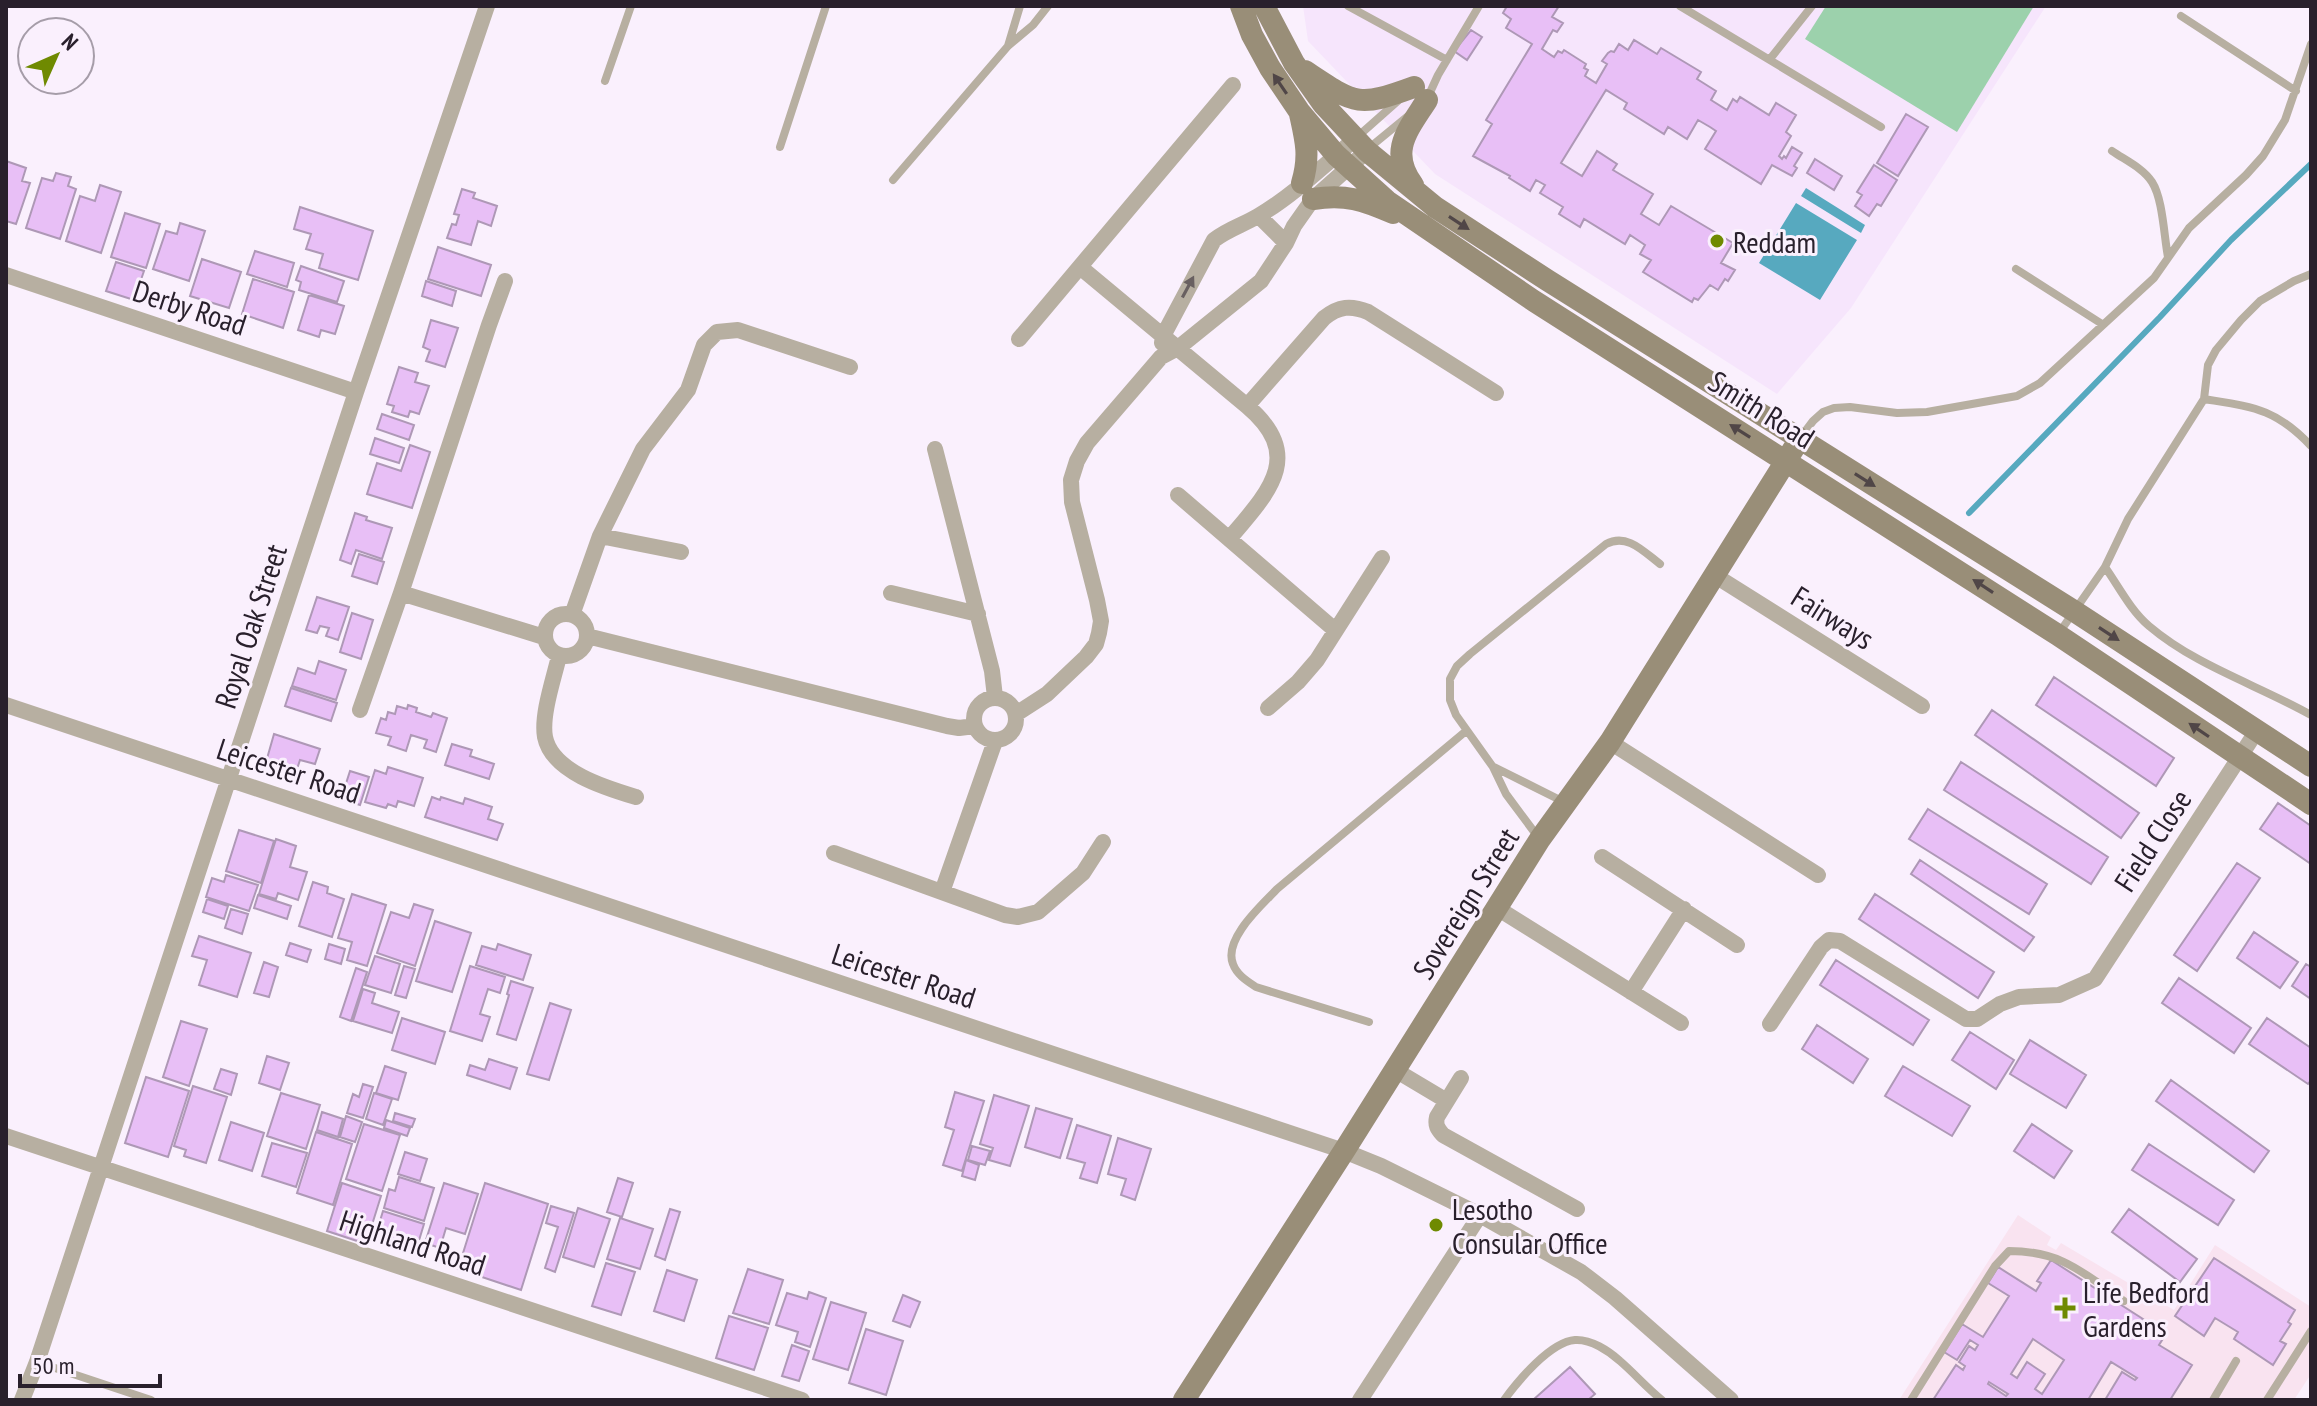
<svg xmlns="http://www.w3.org/2000/svg" width="2317" height="1406" font-family="'PT Sans Narrow',sans-serif">
	<rect width="100%" height="100%" fill="#faf0fd"/>
	<path fill="#f6e5fc" d="M1303,6H2046L1851,308L1777,394L1435,174L1308,41Z"/>
	<path fill="#f9e3f0" d="M2018,1215L2051,1237L2047,1245L2056,1250L2061,1243L2174,1310L2215,1245L2311,1307V1374L2294,1400H1899Z"/>
	<path fill="#9cd1ac" d="M1826,6H2034L1957,132L1805,39Z"/>
	<path fill="#57a9bf" d="M1806,188L1865,225L1861,233L1801,196Z
		M1796,203L1857,240L1820,300L1759,263Z"/>
	<g fill="none" stroke-linecap="round" stroke-linejoin="round">
		<path stroke="#57a9bf" stroke-width="6" d="M1969,513L2160,317L2231,240L2311,164"/>
	</g>
	<path fill="#e8bff6" stroke="#ae98b6" stroke-width="2" fill-rule="evenodd" d="M1507,6H1559L1552,17L1563,23L1557,32L1553,30L1542,49L1554,57L1558,51L1562,53L1564,50L1586,64L1584,68L1588,70L1585,76L1596,83L1607,64L1602,61L1608,53L1611,51L1614,52L1619,44L1628,50L1634,40L1657,54L1661,48L1701,72L1697,79L1716,91L1711,100L1727,110L1733,99L1737,102L1740,97L1769,115L1776,103L1796,115L1786,132L1791,136L1779,156L1782,159L1784,156L1786,158L1792,147L1802,153L1794,166L1797,168L1792,176L1772,165L1761,184L1705,149L1716,131L1710,127L1698,120L1687,139L1668,127L1664,134L1624,109L1627,103L1606,90L1561,163L1582,176L1597,151L1617,164L1613,170L1653,194L1641,214L1659,225L1671,206L1733,243L1721,263L1735,270L1728,281L1725,279L1718,290L1710,285L1698,300L1694,298L1692,302L1643,272L1651,260L1640,254L1645,245L1630,235L1625,244L1584,219L1580,227L1559,214L1563,207L1540,193L1545,185L1536,180L1530,191L1509,178L1510,176L1473,156L1492,124L1486,120L1532,44L1506,28L1511,19L1503,13Z
		M1471,30L1482,37L1467,60L1454,51Z
		M1906,114L1928,127L1898,176L1877,163Z
		M1815,159L1842,176L1834,190L1807,173Z
		M6,161L26,168L22,181L30,183L16,224L6,221Z
		M1874,165L1897,180L1881,206L1877,204L1869,216L1855,206L1862,195L1857,192Z
		M56,173L71,177L68,186L76,189L60,239L26,228L42,178L53,181Z
		M100,185L121,192L101,253L66,241L80,196L95,201Z
		M462,189L475,193L473,198L497,206L491,226L478,221L471,245L447,238L452,224L456,225L459,215L454,214Z
		M300,207L373,231L358,280L319,268L323,254L306,249L311,234L294,229Z
		M125,213L160,224L146,268L111,257Z
		M180,223L205,231L189,281L153,269L166,231L177,234Z
		M438,247L491,265L481,296L428,279Z
		M255,251L294,263L287,287L247,274Z
		M202,259L241,272L229,308L190,296Z
		M116,262L144,271L134,300L106,291Z
		M301,266L344,281L337,302L299,290L301,282L296,280Z
		M253,279L294,292L283,328L242,314Z
		M426,281L456,291L452,306L422,296Z
		M309,295L344,306L335,334L321,330L319,337L298,330Z
		M431,320L458,328L445,367L426,361L430,350L423,347Z
		M399,367L418,373L415,382L429,386L419,414L410,411L408,417L392,412L394,406L387,404Z
		M382,414L414,425L409,440L377,429Z
		M375,438L404,448L399,463L370,454Z
		M410,445L430,452L412,508L367,494L377,463L401,471Z
		M355,513L367,517L366,520L392,528L382,559L356,550L351,564L340,560Z
		M359,554L384,562L377,584L352,576Z
		M317,597L349,607L338,640L326,636L329,628L320,626L317,633L306,630Z
		M352,613L373,620L361,659L340,652Z
		M319,661L346,670L336,700L292,686L298,668L315,674Z
		M2054,677L2174,758L2156,786L2036,705Z
		M291,688L337,703L331,721L285,706Z
		M408,705L417,708L416,712L431,717L433,713L447,718L436,752L424,748L427,740L411,735L406,751L388,745L391,737L376,733L381,718L386,720L388,712L395,714L397,706L407,709Z
		M1992,710L2139,813L2121,838L1975,735Z
		M274,734L320,749L315,764L300,760L296,772L266,762Z
		M452,744L472,750L470,756L494,764L489,779L445,765Z
		M1961,762L2108,857L2091,884L1944,790Z
		M388,767L423,778L414,806L398,801L396,807L388,804L386,808L365,802L375,770L386,774Z
		M350,771L369,777L360,805L341,799Z
		M432,797L440,800L441,797L463,804L465,798L492,807L488,819L503,824L497,840L425,817Z
		M2278,803L2311,826V864L2260,829Z
		M1928,809L2047,884L2029,914L1909,839Z
		M239,830L274,841L261,883L226,871Z
		M276,839L296,846L290,867L307,872L298,900L278,893L276,899L259,894Z
		M1920,860L2034,937L2024,951L1911,874Z
		M2237,863L2260,878L2197,971L2174,955Z
		M226,875L258,885L249,911L206,897L212,878L224,882Z
		M313,882L328,887L327,893L344,899L332,937L299,926Z
		M352,894L386,905L367,966L347,960L352,942L338,938Z
		M1875,894L1994,972L1978,998L1859,919Z
		M258,895L291,906L287,919L254,908Z
		M207,899L228,906L224,919L203,912Z
		M414,904L433,910L415,966L377,953L391,912L409,918Z
		M231,909L248,914L242,934L225,928Z
		M435,921L471,933L452,992L416,981Z
		M2254,932L2298,962L2280,988L2237,958Z
		M199,936L251,953L237,997L199,985L207,960L192,956Z
		M290,943L311,950L307,962L286,955Z
		M329,944L345,949L341,964L325,959Z
		M498,944L531,955L523,980L476,965L482,946L496,950Z
		M375,956L400,964L391,993L365,985Z
		M1836,960L1929,1020L1913,1045L1820,985Z
		M264,962L278,967L269,997L254,993Z
		M2306,964L2311,967V999L2292,986Z
		M404,966L415,969L406,998L395,995Z
		M470,966L505,977L500,993L488,989L480,1014L490,1017L482,1041L450,1031Z
		M356,968L367,972L351,1021L340,1017Z
		M2179,978L2251,1028L2234,1053L2162,1003Z
		M511,981L533,988L516,1040L497,1034L509,995L507,994Z
		M363,989L375,993L372,1003L399,1012L392,1033L353,1021Z
		M550,1003L571,1010L549,1080L527,1074Z
		M402,1018L445,1032L435,1064L392,1050Z
		M2267,1018L2311,1048V1080L2308,1084L2249,1044Z
		M181,1021L207,1029L189,1086L163,1077Z
		M1817,1025L1868,1059L1853,1083L1802,1049Z
		M1970,1032L2014,1060L1996,1089L1952,1060Z
		M2030,1040L2086,1075L2066,1108L2010,1074Z
		M267,1056L289,1063L280,1090L259,1083Z
		M489,1059L517,1068L510,1089L467,1075L470,1065L485,1070Z
		M385,1066L406,1073L398,1100L376,1093Z
		M1903,1066L1970,1106L1952,1136L1885,1096Z
		M221,1069L237,1074L231,1095L214,1089Z
		M146,1077L189,1091L168,1157L125,1143Z
		M2171,1080L2269,1151L2254,1172L2156,1101Z
		M363,1084L373,1087L363,1118L347,1113L353,1094L359,1097Z
		M193,1086L227,1097L206,1163L184,1156L186,1150L174,1146Z
		M955,1092L984,1101L962,1171L943,1165L954,1130L945,1127Z
		M281,1093L320,1105L306,1149L267,1136Z
		M374,1093L392,1099L383,1125L366,1119Z
		M994,1095L1029,1106L1010,1166L989,1160L993,1148L980,1144Z
		M1036,1108L1072,1119L1060,1158L1025,1147Z
		M322,1112L343,1119L338,1137L317,1130Z
		M395,1113L415,1119L412,1127L393,1121Z
		M346,1116L362,1122L355,1142L340,1137Z
		M386,1120L410,1128L407,1136L384,1128Z
		M231,1122L264,1133L252,1171L219,1160Z
		M364,1124L400,1135L382,1191L346,1179Z
		M2032,1124L2072,1151L2054,1178L2014,1151Z
		M1077,1125L1111,1136L1097,1183L1080,1178L1085,1163L1067,1158Z
		M316,1132L352,1144L333,1205L297,1193Z
		M1118,1138L1151,1149L1135,1200L1121,1195L1126,1179L1108,1174Z
		M272,1143L307,1153L296,1187L262,1176Z
		M2149,1144L2234,1200L2218,1225L2132,1170Z
		M972,1146L990,1151L985,1165L968,1160Z
		M405,1152L427,1159L420,1181L398,1174Z
		M966,1160L979,1165L975,1180L962,1176Z
		M399,1177L434,1188L424,1221L384,1208L389,1189L395,1191Z
		M618,1178L633,1183L622,1217L607,1212Z
		M342,1183L381,1196L366,1244L327,1231Z
		M444,1183L478,1194L465,1234L446,1228L440,1248L425,1243Z
		M485,1183L548,1204L521,1290L458,1269Z
		M551,1206L574,1213L555,1272L545,1268L558,1227L546,1223Z
		M578,1208L610,1219L594,1267L563,1257Z
		M670,1209L680,1212L665,1260L655,1256Z
		M2129,1209L2197,1259L2180,1282L2112,1232Z
		M383,1211L424,1224L417,1247L376,1234Z
		M620,1218L653,1229L640,1269L607,1259Z
		M2214,1258L2295,1310L2288,1322L2291,1324L2280,1341L2286,1344L2273,1365L2234,1339L2238,1332L2215,1318L2204,1336L2175,1316Z
		M2051,1260L2143,1319L2141,1322L2164,1337L2159,1345L2192,1365L2170,1400H2105L2122,1372L2135,1380L2137,1378L2111,1362L2088,1400H1933L1956,1365L1963,1370L1965,1366L1959,1362L1969,1346L1975,1350L1978,1345L1970,1340L1957,1360L1944,1352L1962,1324L1983,1337L2009,1296L1988,1283L1998,1267L2036,1291L2041,1283L2037,1281ZM2033,1339L2064,1360L2042,1394L2035,1389L2045,1374L2027,1362L2017,1378L2011,1374ZM1989,1382L2008,1394L2006,1396L1988,1384Z
		M606,1263L635,1272L621,1315L592,1306Z
		M748,1269L783,1280L769,1324L733,1313Z
		M667,1270L697,1280L684,1321L654,1311Z
		M809,1292L826,1298L810,1347L795,1342L798,1332L776,1325L787,1293L807,1299Z
		M903,1295L920,1302L910,1327L893,1321Z
		M831,1302L866,1313L848,1370L813,1359Z
		M729,1316L768,1328L754,1370L716,1358Z
		M866,1329L903,1341L886,1395L849,1383Z
		M792,1345L809,1351L799,1381L782,1376Z
		M1570,1367L1595,1394L1588,1400H1533Z"/>
	<g fill="none" stroke-linecap="round" stroke-linejoin="round">
		<path stroke="#b7afa1" stroke-width="8" d="M1348,6L1447,60
			M1680,6L1881,127
			M2181,16L2296,91
			M1008,46L1020,6
			M1770,59L1812,6
			M605,81L631,6
			M1427,99L1438,75L1479,6
			M1356,138L1400,99
			M780,147L826,6
			M1369,148L1408,116
			M2112,151C2125,160 2143,168 2152,182C2163,199 2164,237 2168,257
			M893,180L1008,46L1033,25L1048,6
			M2016,269L2102,324
			M2204,399C2253,407 2275,408 2311,446
			M1801,437L1813,421L1823,412L1834,408L1850,407L1897,413L1927,412L2017,396L2040,383L2154,278L2189,228L2246,175L2263,156L2285,120L2311,44
			M2105,567C2119,587 2131,611 2149,626C2196,666 2258,685 2311,715
			M2059,633L2105,567L2128,519L2204,399L2208,365L2216,350L2241,320L2260,301L2294,281L2311,274
			M1494,767L1564,802
			M1538,837L1506,794L1493,767L1456,715L1450,700V679L1457,666L1470,654L1606,544C1627,533 1643,551 1660,564
			M1369,1022L1256,987C1247,981 1237,975 1233,964C1223,939 1262,905 1277,889L1466,731
			M37,1362L151,1400
			M1504,1400C1518,1381 1550,1342 1575,1340C1591,1339 1609,1351 1620,1361C1634,1373 1647,1388 1662,1400
			M1911,1400L1995,1266L2009,1251C2062,1251 2083,1273 2124,1301
			M2213,1400L2236,1361
			M2267,1400L2311,1331"/>
		<path stroke="#b7afa1" stroke-width="16" d="M1259,216L1286,243
			M1080,267L1247,406C1306,456 1268,493 1229,539
			M6,275L356,392
			M1019,339L1233,85
			M1162,343L1163,336L1214,240C1228,229 1243,225 1258,216C1291,197 1326,164 1355,139
			M1247,406L1324,318C1339,306 1351,305 1368,312L1496,393
			M935,449L992,671L995,697
			M1178,495L1335,630
			M600,536L681,552
			M1714,575L1922,706
			M401,593L544,637
			M891,593L978,614
			M545 635a21 21 0 1 1 42 0a21 21 0 1 1-42 0Z
			M572,615L600,536L643,449L688,390L704,345L717,332L738,330L850,367
			M587,636L947,726L959,728L975,726
			M559,656C554,678 541,715 545,737C552,772 606,788 636,797
			M974 719a21 21 0 1 1 42 0a21 21 0 1 1-42 0Z
			M6,705L1344,1151L1381,1166L1480,1215L1581,1272L1615,1298L1731,1400
			M1268,708L1298,682L1317,660L1382,558
			M360,710L401,593L489,325L505,281
			M1016,714L1047,694L1086,657L1096,644L1099,633L1101,621L1097,600L1072,502L1071,480L1077,461L1087,443L1161,357L1178,348L1261,281L1286,243L1294,226L1313,199L1367,151
			M1610,742L1818,875
			M834,853L1005,915L1018,917L1038,912L1083,873L1103,842
			M1602,857L1737,945
			M942,892L995,741
			M1497,908L1681,1023
			M1631,992L1684,909
			M1770,1024L1821,947L1829,940L1840,941L1966,1019H1977L2000,1004L2019,997L2059,995L2095,979L2256,732
			M1395,1070L1447,1101
			M1461,1078L1437,1117C1435,1126 1438,1129 1443,1135L1577,1209
			M6,1136L802,1400
			M22,1400L37,1362L356,392L487,6
			M1360,1400L1480,1215"/>
		<path stroke="#998e78" stroke-width="22" d="M1241,6L1252,35L1270,68L1299,111L1336,155L1387,201L1534,301L2058,635L2311,804
			M1264,6L1294,63L1323,104L1367,151L1435,207L1547,280L2074,611L2311,766
			M1305,71C1355,104 1357,108 1414,87
			M1300,114C1306,141 1310,156 1302,183
			M1413,185C1388,151 1408,130 1427,100
			M1313,199C1346,194 1363,200 1393,213
			M1184,1400L1344,1151L1540,839L1610,742L1794,448"/>
	</g>
	<defs><path id="oneway-solid" d="M-6-.8H1V-3.2L6.5 0L1 3.2V.8H-6Z" transform="scale(2)"/></defs>
	<g fill="#504647">
		<use href="#oneway-solid" transform="translate(1280 84) rotate(-124)"/>
		<use href="#oneway-solid" transform="translate(1459 223) rotate(33)"/>
		<use href="#oneway-solid" transform="translate(1740 431) rotate(-148)"/>
		<use href="#oneway-solid" transform="translate(1865 480) rotate(32)"/>
		<use href="#oneway-solid" transform="translate(1983 586) rotate(-147)"/>
		<use href="#oneway-solid" transform="translate(2109 634) rotate(33)"/>
		<use href="#oneway-solid" transform="translate(2199 730) rotate(-146)"/>
	</g>
	<use fill="#696061" href="#oneway-solid" transform="translate(1188 287) rotate(-62)"/>
	<g fill="#6f8a01" stroke="#faf0fd" stroke-width="3">
		<circle cx="1717" cy="241" r="8"/>
		<circle cx="1436" cy="1225" r="8"/>
		<path d="M2061 1296h8v8h8v8h-8v8h-8v-8h-8v-8h8z"/>
	</g>
	<g text-anchor="middle" dominant-baseline="central" stroke-width="6" stroke-linejoin="round" paint-order="stroke">
		<g font-size="30" fill="#29202c" stroke="#faf0fd" text-anchor="start">
			<text x="1733" y="241">Reddam</text>
			<text x="1452" y="1208">Lesotho<tspan x="1452" dy="34">Consular Office</tspan></text>
			<text x="2083" y="1291">Life Bedford<tspan x="2083" dy="34">Gardens</tspan></text>
		</g>
		<g font-size="30" fill="#29202c" stroke="#faf0fd">
			<text transform="translate(190 307) rotate(18)">Derby Road</text>
			<text transform="translate(1762 409) rotate(32)">Smith Road</text>
			<text transform="translate(1833 617) rotate(32)">Fairways</text>
			<text transform="translate(250 626) rotate(-72)">Royal Oak Street</text>
			<text transform="translate(289 770) rotate(18)">Leicester Road</text>
			<text transform="translate(2152 840) rotate(-57)">Field Close</text>
			<text transform="translate(1465 903) rotate(-58)">Sovereign Street</text>
			<text transform="translate(904 975) rotate(18)">Leicester Road</text>
			<text transform="translate(413 1242) rotate(18)">Highland Road</text>
		</g>
	</g>
	<rect width="2317" height="1406" fill="none" stroke="#29202c" stroke-width="16"/>
	<g transform="translate(56 56) rotate(45)"><circle r="38" fill="#faf0fd" stroke="#a69da9" stroke-width="2"/>
	<path d="M0-6L14 30L0 20L-14 30Z" fill="#6f8a01"/>
	<text y="-12" font-size="22" font-weight="bold" text-anchor="middle" fill="#29202c">N</text>
	</g>
	<path d="M20 1374v12h140v-12" fill="none" stroke="#29202c" stroke-width="4"/>
	<text x="32" y="1374" font-size="24" fill="#29202c" stroke="#faf0fd" stroke-width="6" paint-order="stroke">50 m</text>
</svg>
